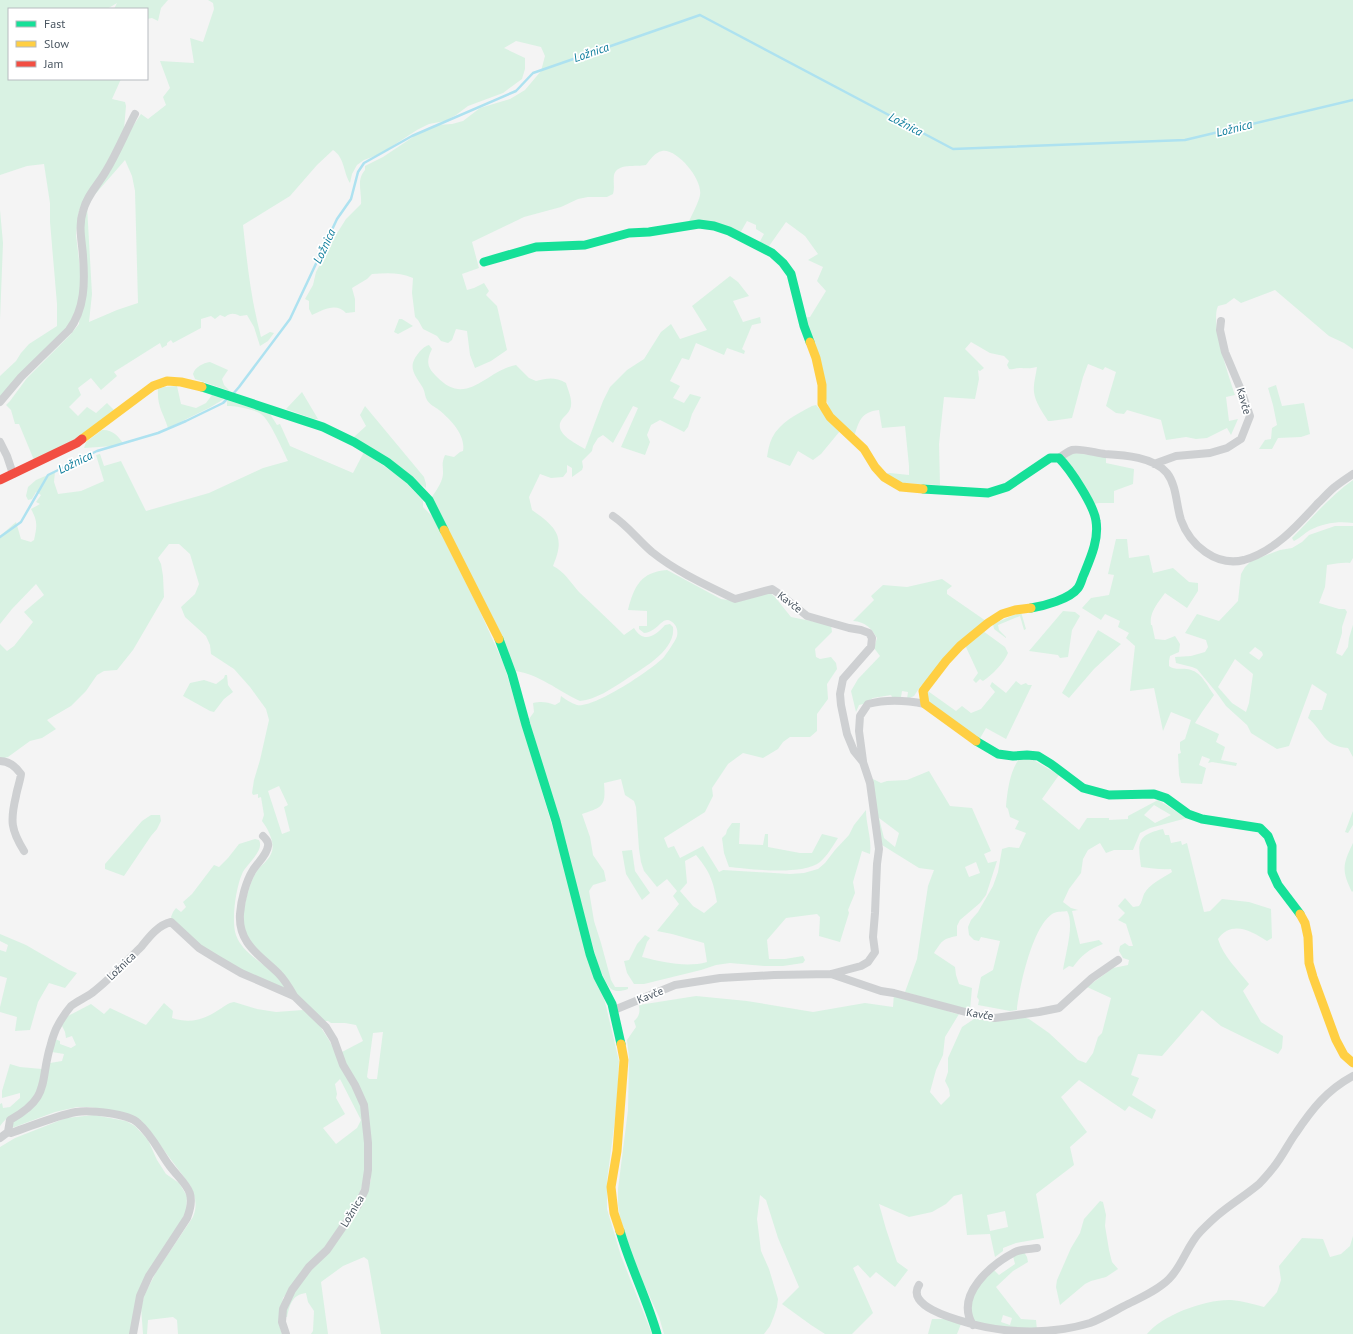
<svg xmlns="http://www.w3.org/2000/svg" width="1353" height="1334" font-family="'PT Sans',sans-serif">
	<rect width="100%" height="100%" fill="#f4f4f4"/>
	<path fill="#d9f2e3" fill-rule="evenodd" d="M0,0H168L161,8L158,21L152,18L147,19V9H114L117,3L107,9H9V79H121L112,99L125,102L126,106L124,129L105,167L80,208L78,215L76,235L81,276L82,290L74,320L0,398V376L16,361L21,353L29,344L57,326V304L50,222V203L44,164L27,166L0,175Z
		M208,0H1353V349L1344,343L1329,336L1275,290L1241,303L1234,298L1226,304L1218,306C1210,323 1229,376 1235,395L1226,397L1229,421L1238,419L1231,435L1227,428L1207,438L1196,439L1186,437L1166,440L1161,420L1127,410L1124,414L1116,413L1106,406L1116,372L1105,367L1103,370L1088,364L1083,377L1072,418L1051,421H1048C1043,413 1035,402 1034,392C1033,384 1036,375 1037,367C1029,369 1026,368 1019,368C1016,368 1013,370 1009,369L1007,365L1009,361L1004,356L990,353L971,342L965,349L984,368L980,371L978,370L979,379L975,399L944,397L939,444L940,485L901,483L884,474L890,473L909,475V466L905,426L882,428L879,410C860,412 859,422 854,437L830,412L802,318L810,317L826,291L817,281L823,267L808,260L818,254L805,236L786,222L767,249L759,243L764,234L756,229V225L747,221L739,235L688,224C691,216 699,202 700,195C703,180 677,148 662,151C655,152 650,160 646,165C636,167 617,163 614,175C613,182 615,188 613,194L607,197H588L578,199L561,207L524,217L472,242L479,268L462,274L467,290L474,288L484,283L489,291L486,295L497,306L507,350L491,361L475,368L470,355L467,331L456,329L452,340L448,343L441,341L437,336L423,329L418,320L415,317L412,293L413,278C400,272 386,273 372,274L367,279L352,288L355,299V312L346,313C336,302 323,310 312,315L309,309V301L305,299L313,285L316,272L334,238L346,219L361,204C362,192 356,180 365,170V166L383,157L419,133L437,125L452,124L463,121L480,108L510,99L525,90L541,71L545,56L541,47L516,41L504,48L525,58V69L522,79L503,93L468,106L456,115L445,121L429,124L417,130L380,154L364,160L357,165L352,174L350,183C343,172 345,158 333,150L317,165L290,196L243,225C247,262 251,300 261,337L270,332L274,333L268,341L260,346L254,327L247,315L240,316C234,313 230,313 225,317L220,315L215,319L211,316L201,319V328L173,343L171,340L167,343V345L162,348L160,343L114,372L117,376L101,390L91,378L78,388L81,395L69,407L78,416L87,407L96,413L107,403L114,410L79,437L34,460L19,424H15L11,410L6,405L10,401L27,378L70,335L79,324L84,252V210L133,126L141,114L148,119L166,105L163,97L170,88L160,61L194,63L190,38L203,42L214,9L213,3ZM125,160L132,176L135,191L138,303L117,310L89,322L92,294L87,206L91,199Z
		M0,210L3,243L0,320Z
		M730,276L738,282L749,296L733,301L743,322L760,317L761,323L752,325L742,349L745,351L744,354L727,348L724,355L696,343L689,360L682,358L670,381L680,386L673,398L684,403L690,394L701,397L692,414L688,427L684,432L660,420L651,425L647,435L650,442L645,455L621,447L638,408L633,406L613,443L603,435L598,438L593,446L592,451L582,461L583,467L582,470L572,477V468L567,465V472L563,477L551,478L540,474L529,497L532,510C556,527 566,536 553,566C564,571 571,583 579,592C594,606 609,620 624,635L634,628C644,644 655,636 665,625L670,624L673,627C676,651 641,669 625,680C611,689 597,699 580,701C558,691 539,674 515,671L431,499C434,493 440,486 442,479C445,469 440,466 445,455L454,457L460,452L463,451C466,435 450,419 439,410C435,407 429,404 427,400C425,397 425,392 423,388C416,376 407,368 417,355C421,350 423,347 429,345L432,349C426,361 427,367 436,376C467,409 486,370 516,365L529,378L536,381C548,378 555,377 566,383C568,390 572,398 571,405C571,410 567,414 563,418C551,432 575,443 585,449L603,401L610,387L627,370L644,359L661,332L671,324L680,339L707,330L692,306Z
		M399,319H402L413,326L398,334L394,332Z
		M210,362L228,370L222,379L224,385L230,391L195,379L193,374C195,367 203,363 210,362Z
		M1276,385L1282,406L1304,403L1310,434L1301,437L1278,438L1272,449H1259L1265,440L1271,439L1272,428L1277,425L1273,405L1268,388Z
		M177,386L181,404L196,408L206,403L212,395L224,399L209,408L168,428C163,412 157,407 158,389L164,387Z
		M302,392L318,419H314L286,409Z
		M227,400L270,414L277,425L280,424L290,446L353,473L364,452L404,480L423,501V507L433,517L479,609L504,665L605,1002L619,1061L617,1104L607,1181V1209L621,1256L652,1334H381L368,1260L364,1257L343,1266L321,1282L328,1334H311L313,1331L314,1311L308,1302L306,1293C292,1295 290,1304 287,1317H285V1314L294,1292L365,1197L371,1180L369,1128L340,1053L363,1041L356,1025L345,1023H331L328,1021H324C305,1004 288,985 271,966C261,955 248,944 244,930C240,917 249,882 257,871C261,865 268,861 271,854C276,843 268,829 262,821L264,815L261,797L258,798V794L253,795L252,793L254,780L260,760L269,720L266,709L250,687L234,669L211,654L210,645L206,636L185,617L181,607L195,594L199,584L190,554L179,544H169L158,558L161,564L163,576L164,597L133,650L117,670L104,671L97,675L86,691L71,706L47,720L56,729L42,738L30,741L8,757L0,759V644L7,651L14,646L33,622L24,612L44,595L36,584L12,609L0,624V536L16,522L21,539L31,542L34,540C37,526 38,522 31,509L40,504L36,502L41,495L36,492L32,499L28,500L26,496L28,487L36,480L55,472L54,482L58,494L81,491L104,481L96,455L100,454L104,466L121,461L146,511L209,493L263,468L288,461C283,451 270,420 261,414C253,409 237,406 227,406ZM279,786L288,805L284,807L290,831L282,834L268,791ZM383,1032L377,1079H369L367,1077L373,1033Z
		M816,405L840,431L821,454L813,460L798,451L790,466L767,457C768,451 769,444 772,438C780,422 797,414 812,406Z
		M365,406L424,477L426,484V488L354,437L366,426L360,415Z
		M102,430C112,429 118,436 123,443L113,446L84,448L86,442Z
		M1075,453L1106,457V463L1134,469L1133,484L1114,491V503H1099L1089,505L1065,459L1068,455Z
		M1353,480V523C1338,521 1324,523 1310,530C1305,533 1300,538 1294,541L1293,540L1292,538C1312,518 1330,496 1353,480Z
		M1335,526H1353V558L1350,563C1342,562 1335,564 1327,565L1325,587L1319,603L1339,609H1345L1347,612L1342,627V633L1336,653L1342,656L1348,647L1349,638L1353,625V757L1348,748C1322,746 1324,731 1308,718L1311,710H1322L1327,694L1312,684L1289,746L1277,749L1251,733L1247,725L1226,706L1216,692L1197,669L1192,667L1176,663L1175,657L1191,656L1205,652L1208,647L1206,640L1185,633L1197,614L1219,621L1238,601L1241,574L1245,567L1251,561L1280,550L1292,548L1302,542L1309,535ZM1255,647L1262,652L1263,655L1259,660L1249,653ZM1235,659L1253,674L1249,703L1246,712L1232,703L1218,687Z
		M1116,539H1127L1129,558L1149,555L1153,573L1173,568L1189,582L1198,583V591L1187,608L1165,593C1158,603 1149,612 1151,625H1152L1155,639L1165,640L1175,636L1180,644L1179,652L1170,656L1169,661V666C1175,671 1183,667 1191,670C1202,673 1208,687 1214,695L1202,712L1195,723L1219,734L1216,742L1225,747L1221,760L1237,763L1236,766L1212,762L1208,763L1210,759L1202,756L1199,765L1206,768L1202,784L1181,783L1179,775L1178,754L1181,753L1180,749V742L1185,739L1191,720L1171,712L1163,731L1154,688L1130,691L1135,646L1126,638L1129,633L1118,627L1120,621L1105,614L1101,620L1082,608L1091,598L1109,595L1114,575L1108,574Z
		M667,570L721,599L734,601L769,592L775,597L791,617L831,625L832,632L815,649L816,657L820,659L831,657L836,663L837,669L827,684L828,699L817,714V731L810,737H790L783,742L778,749L763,758L743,753L728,764L712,788L713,796L705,812L664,838L668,848L674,846L680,858L703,846L719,872L723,870L790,874L804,873L818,869L825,863L835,850L849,835L854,825L866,810C866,825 872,838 870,854L862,851L853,882L855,893L848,910L849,913L840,942L819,936L820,917L817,914L786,918L767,940L769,959H785L803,956L805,960L803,963L783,966H764L730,963L716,965L701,970L644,984H634L627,973L624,961L629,960L637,944L645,935L650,938L647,942L642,957C663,962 686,968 707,962L704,943L672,934L657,931L679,904L673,896L677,891L667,879L657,887L644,871L641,862L639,849L636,807L634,801L625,795L621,779L604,783C606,806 603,807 582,814L590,837L593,855L604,871L606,881L593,885L589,891L594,921L601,943L611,980L615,987H628V989C608,996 608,984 599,968L529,719L534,712L533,703C542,701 547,702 555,705L560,702L561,696C565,699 571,703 577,705C593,709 653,669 664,657C667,653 676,640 677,636C678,633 677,627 675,625C673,622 670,620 667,620C661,620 656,632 644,633L639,629V626H647V611L628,610C634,586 641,572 667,570ZM696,855C710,872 713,880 717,902L704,913L693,906L680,891L687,883L685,861Z
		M942,579L952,586L947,590V594L986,621L920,687L914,696L907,699L908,692L902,691L901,697H892L891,695L873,698L863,704L859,705L856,712L851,691L858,679L880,656L874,648L877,638C871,628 866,622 853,621L874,600L871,596L883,585L907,587Z
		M1063,611L1075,612L1080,616L1072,630L1068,657L1060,658L1058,655L1029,651Z
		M1021,612L1026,629L1024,630L1020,616L998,625L999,630L1006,637V638L994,629L993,624Z
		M1098,630L1121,644L1094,669L1069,698L1062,693Z
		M983,631L1005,647L1008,653C1004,663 992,675 983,681L980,679L976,683L973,680L978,673L965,645Z
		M225,675H227L228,685L233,692L224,699L214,712L210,711L183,696L190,683L204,680L216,684L224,678Z
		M1016,681L1021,685L1026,683L1028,685H1032L1006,739L986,728L979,740L930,706L925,689L956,711L962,706L971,713L981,709L995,692L990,686L992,682L1006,693Z
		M1020,758H1030L1059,775L1042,799L1079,830L1087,818H1109V820L1128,819V816L1158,800L1187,818L1150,828L1140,833L1133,850H1114L1106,853L1100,843L1088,850L1083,859L1081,873L1069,889L1063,902L1071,908L1078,910L1072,911L1080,944L1099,940L1103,944C1089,949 1082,955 1073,967L1069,966L1063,970C1065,955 1075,924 1067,911C1063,912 1058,911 1054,913C1033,923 1019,988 1017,1010L1010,1011L978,1005L979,1000L977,997L981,977L993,970L1000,941L981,937L979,941L974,940L969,935L968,927L971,920L978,912L993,886L998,872L1002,849L1009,847L1019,848L1026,833L1015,829L1019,821L1010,817L1008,809L1006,807C1007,793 1010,769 1020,758ZM1154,805L1171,815L1155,823L1144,815Z
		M929,771L950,806L972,808L991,851L984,854L988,863L997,861L986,895L980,903L960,920L957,926V936C942,939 942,941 934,953L955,967L956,975L959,984L972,988L970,1010L942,1003L905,992L917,959L928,886L934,870L919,868L882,845L874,798L873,779L881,783L887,781L907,780ZM879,818L899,833L895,847L884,838ZM976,862L980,873L969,877L965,867Z
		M1353,811V825L1348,833L1345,832Z
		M151,815H160L161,821L157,829L151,836L124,876L105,869V864L142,821Z
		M732,823H740L739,844L763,845L765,834H768V847L800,853H812L822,834L838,838C833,846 827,856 820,862C803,876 750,869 729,867L724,853L722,838L726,834L727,830Z
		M1163,829L1165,835H1169L1171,843L1181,841L1182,845L1187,843L1204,912L1210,911L1222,899L1249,902L1271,909L1272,938L1267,941C1251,931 1232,920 1218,939C1223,956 1238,970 1249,984L1243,991L1261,1022L1283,1036L1282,1048L1278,1054L1221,1026L1202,1010L1162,1056L1138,1054L1131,1075L1139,1078L1132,1095L1156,1110L1152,1119L1129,1106L1125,1111L1079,1080L1061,1097L1087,1132L1070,1147L1074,1165L1036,1194L1044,1238L1016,1243L1003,1248V1251L995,1257L990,1234L967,1235L962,1194L954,1196L946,1204L932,1212L909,1217L879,1204L886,1229L897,1262L908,1270L895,1287L876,1272L870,1278L858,1265L853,1268L873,1313L852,1334H825L811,1325L782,1304L799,1287L778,1238L766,1200L760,1195L757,1219L761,1251L769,1269L778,1299L777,1307L774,1316L770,1326L764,1334H664L659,1317L643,1282L631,1252L620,1217L618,1205V1189L628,1110L629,1058L627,1040L636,1027L634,1021C640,1016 640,1011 639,1005L696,996L747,1001L813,1012L865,1003L893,1007L894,993C908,1004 912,1000 927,1003C938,1006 948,1013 959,1014L945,1037L943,1055L936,1070L930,1092L941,1105L950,1096L949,1089L945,1081L948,1072V1058L962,1027L977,1017L1016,1019L1023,1017L1029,1019L1049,1033L1078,1060L1086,1063L1093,1053L1098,1037L1102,1033L1111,998L1087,987L1113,968L1128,965L1129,960L1123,958L1119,951L1120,946L1125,943L1129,946H1133L1126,924L1118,920L1125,913L1118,906L1125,898L1133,907L1139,906C1142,902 1142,899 1144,894C1149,884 1163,878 1172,872L1171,869C1160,870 1152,868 1141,867C1138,843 1136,835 1163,829ZM1005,1211L1008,1227L990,1231L987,1215Z
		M255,839L259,840C265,851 246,864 242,874C236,887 231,921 236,935C242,953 264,963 277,976C281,980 285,985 289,990L259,979L203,948L173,922L171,917L173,912L176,908L181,912L186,907L183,902L192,894L214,865L219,867L228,858L239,844Z
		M1353,843V891L1352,892C1341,870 1343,864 1353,843Z
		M632,850L635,871L650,893L642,900L626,874L622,851Z
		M0,934L26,945L69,970L77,973L65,988L49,983L38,1002L30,1030L15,1031L17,1017L0,1012V1007L7,978L0,976V950L6,952L8,945L0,941Z
		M234,1002L257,1009L276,1012L303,1010L318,1023L329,1040L360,1101L363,1115L365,1161L364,1166V1179L358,1198L323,1250L283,1298L279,1324L282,1334H178L177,1320L173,1317L148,1320L147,1334H143L141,1307L145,1294L156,1272L193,1217C198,1205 195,1195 190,1185L145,1125L115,1111L89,1107H77L55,1112L12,1128L13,1122L29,1112L50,1063L62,1061L64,1054L52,1052L55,1039L60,1041V1044L71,1048L76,1045L72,1036L66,1038L65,1032L61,1024L68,1016L91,1004L104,1014L110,1008L146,1025L164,1003L173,1011L172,1018C190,1024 204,1020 220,1009C225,1006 228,1003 234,1002ZM340,1079L361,1120L357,1128L336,1144L323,1128L345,1114L336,1098L337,1094L335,1084Z
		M10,1064L20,1067L42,1069C40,1085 37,1099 22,1109C13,1115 7,1116 0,1126V1104L2,1103L3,1108L10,1107L20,1098V1093L2,1098V1091Z
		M94,1115L126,1121L135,1126L148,1140L157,1160L166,1174L179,1183L187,1196L186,1215L160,1253L130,1334H0V1147L15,1138L66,1118Z
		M1100,1201L1103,1202L1106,1215L1105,1226L1109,1250L1112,1262L1118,1269L1106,1277L1091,1281L1085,1284L1060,1305L1056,1287L1057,1280L1071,1248L1080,1233L1084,1219Z
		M1353,1236V1334H1147C1162,1315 1206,1299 1231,1300C1242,1301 1253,1304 1264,1307L1277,1292L1281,1280L1279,1266L1302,1238L1323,1239L1330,1257L1341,1254L1350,1246Z
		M1022,1249L1027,1257L1028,1262L1013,1271L996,1287L1021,1319L1036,1320L1037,1330L1020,1331L970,1322L968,1296L993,1269L999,1275L1015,1264L1012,1252ZM1003,1315L1012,1318L1010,1325L1001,1322Z
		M932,1319H948L961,1324L957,1334H928Z"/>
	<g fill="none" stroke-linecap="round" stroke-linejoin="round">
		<path stroke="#aee2f0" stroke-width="2.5" d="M233,394L239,387L290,319L337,219L351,199L358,172L364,163L412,136L516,91L533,73L700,15L953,149L1185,140L1353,100
			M0,537L21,522L48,475L97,451L158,433L186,421L223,403L226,400"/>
		<path stroke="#ced0d2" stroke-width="8" d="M0,402L21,377L69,330C85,309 85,282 83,256C82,241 78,226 83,211C87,195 98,185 106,171C117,153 125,133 135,114
			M0,442L7,456L13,474
			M1059,458C1063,455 1067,452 1072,450C1080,448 1096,453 1105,454C1124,455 1154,457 1167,473C1177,486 1176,505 1181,520C1190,545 1216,567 1244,560C1275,551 1297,526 1318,503C1324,498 1329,491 1336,486C1341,482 1347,478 1353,474
			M1154,464L1176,456L1210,453L1227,448L1241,439L1250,416L1241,390L1225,352L1220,330L1221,321
			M613,516C628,526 638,540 652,552C677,572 706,585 735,599L772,589L781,595L807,616L849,628L861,630L869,633L872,638L871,647L843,679L840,694L841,705L847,734L854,751L863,762L870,783L879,849L877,864L875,913L873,937L875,952L868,962L861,966L831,974L774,975L720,978L675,985L614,1010
			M0,761C9,761 16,767 21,774C20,782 17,789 16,796C10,821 11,830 24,851
			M863,761L859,731L860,716L868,704C887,699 905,700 925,704
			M263,836C266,839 269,842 268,846C267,855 258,862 253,870C246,881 241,900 240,914C238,944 260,955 278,973C285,980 289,987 294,996
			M831,974L881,991L894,993L973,1014L995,1018L1039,1012L1059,1008L1092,978L1118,960
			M0,1138L8,1132
			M919,1285C905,1307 958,1320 972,1324C1009,1334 1054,1334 1090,1323C1103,1318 1116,1310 1128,1304C1142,1297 1158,1290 1169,1279C1183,1265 1187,1245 1201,1231C1206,1226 1212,1220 1218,1215C1231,1204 1246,1195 1259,1184C1264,1179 1269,1173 1273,1168C1282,1157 1288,1144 1296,1133C1312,1109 1327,1090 1353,1076
			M973,1325C954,1295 992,1264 1015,1252C1021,1249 1030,1249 1037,1248
			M133,1334L140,1296L149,1276L187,1218C198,1190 184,1185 169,1165C159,1151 151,1134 138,1123C128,1113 89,1110 76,1112C55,1116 32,1126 11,1133L8,1132L10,1120C52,1097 39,1081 51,1044C52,1039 54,1034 56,1029C60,1021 65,1013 71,1006C77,1001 85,998 92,993C109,980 125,963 141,947C149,937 158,925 171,922L199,948L217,959L241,973L294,996L326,1027L334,1040L343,1065L355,1085L364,1105L368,1143V1170L365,1190L358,1205L327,1250L309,1267L292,1290L283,1309L282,1322L286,1334"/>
		<path stroke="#16e098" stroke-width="9" d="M484,262L536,247L585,245L629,233L649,232L699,224L714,226L729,231L772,253L783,263L791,274L804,326L810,342
			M202,387L323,427L354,442L387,462L410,480L429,500L444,530
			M923,489L988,493L1007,487L1050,458H1059C1070,469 1094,505 1096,521C1099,539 1091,557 1084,574C1082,578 1081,584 1078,588C1070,599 1044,606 1031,608
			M499,639L512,674L526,725L556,821L590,954L598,977L612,1004L621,1044
			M976,741L998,754L1013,756L1027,755L1038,756L1051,764L1083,788L1109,795L1154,794L1166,798L1188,814L1202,819L1260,828L1268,836L1272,846V872L1278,885L1300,914
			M620,1231C630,1266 647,1299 657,1334"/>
		<path stroke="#ffcf43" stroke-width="9" d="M810,342L816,358L822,385V404L830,417L864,449L875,467L884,477L901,487L923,489
			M82,439L153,386L167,381L181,382L202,387
			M444,530L499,639
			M976,741L925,704L923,691L946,661L960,646L988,623L1002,614L1015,610L1031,608
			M1300,914L1305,923L1308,937L1309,963L1313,977L1336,1040L1344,1055L1353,1063
			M620,1231L614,1213L611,1187L617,1151L624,1060L621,1044"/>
		<path stroke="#f24e42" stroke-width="9" d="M0,480L77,443L82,439"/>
	</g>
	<g text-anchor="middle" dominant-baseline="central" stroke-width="3.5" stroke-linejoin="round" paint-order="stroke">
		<g font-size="11" fill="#4a5661" stroke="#fff">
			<text transform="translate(1244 401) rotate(74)">Kavče</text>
			<text transform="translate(790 602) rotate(37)">Kavče</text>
			<text transform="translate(121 966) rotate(-44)">Ložnica</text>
			<text transform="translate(650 995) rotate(-22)">Kavče</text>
			<text transform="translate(980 1014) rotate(9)">Kavče</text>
			<text transform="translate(352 1211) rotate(-59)">Ložnica</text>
		</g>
		<g font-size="12" font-style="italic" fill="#0c7c9b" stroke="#fff">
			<text transform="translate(591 52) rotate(-19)">Ložnica</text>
			<text transform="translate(906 124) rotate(28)">Ložnica</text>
			<text transform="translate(1234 128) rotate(-14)">Ložnica</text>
			<text transform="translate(324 246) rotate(-65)">Ložnica</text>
			<text transform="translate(75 462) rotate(-26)">Ložnica</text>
		</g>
	</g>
	<rect x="8" y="8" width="140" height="72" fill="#ffffff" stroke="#b7bbc0"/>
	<rect x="16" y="21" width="20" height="6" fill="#16e098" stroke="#b7bbc0"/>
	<text x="44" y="28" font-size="12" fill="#4a5661">Fast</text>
	<rect x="16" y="41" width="20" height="6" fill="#ffcf43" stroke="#b7bbc0"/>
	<text x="44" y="48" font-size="12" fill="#4a5661">Slow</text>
	<rect x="16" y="61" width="20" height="6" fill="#f24e42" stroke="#b7bbc0"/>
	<text x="44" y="68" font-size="12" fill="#4a5661">Jam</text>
</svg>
